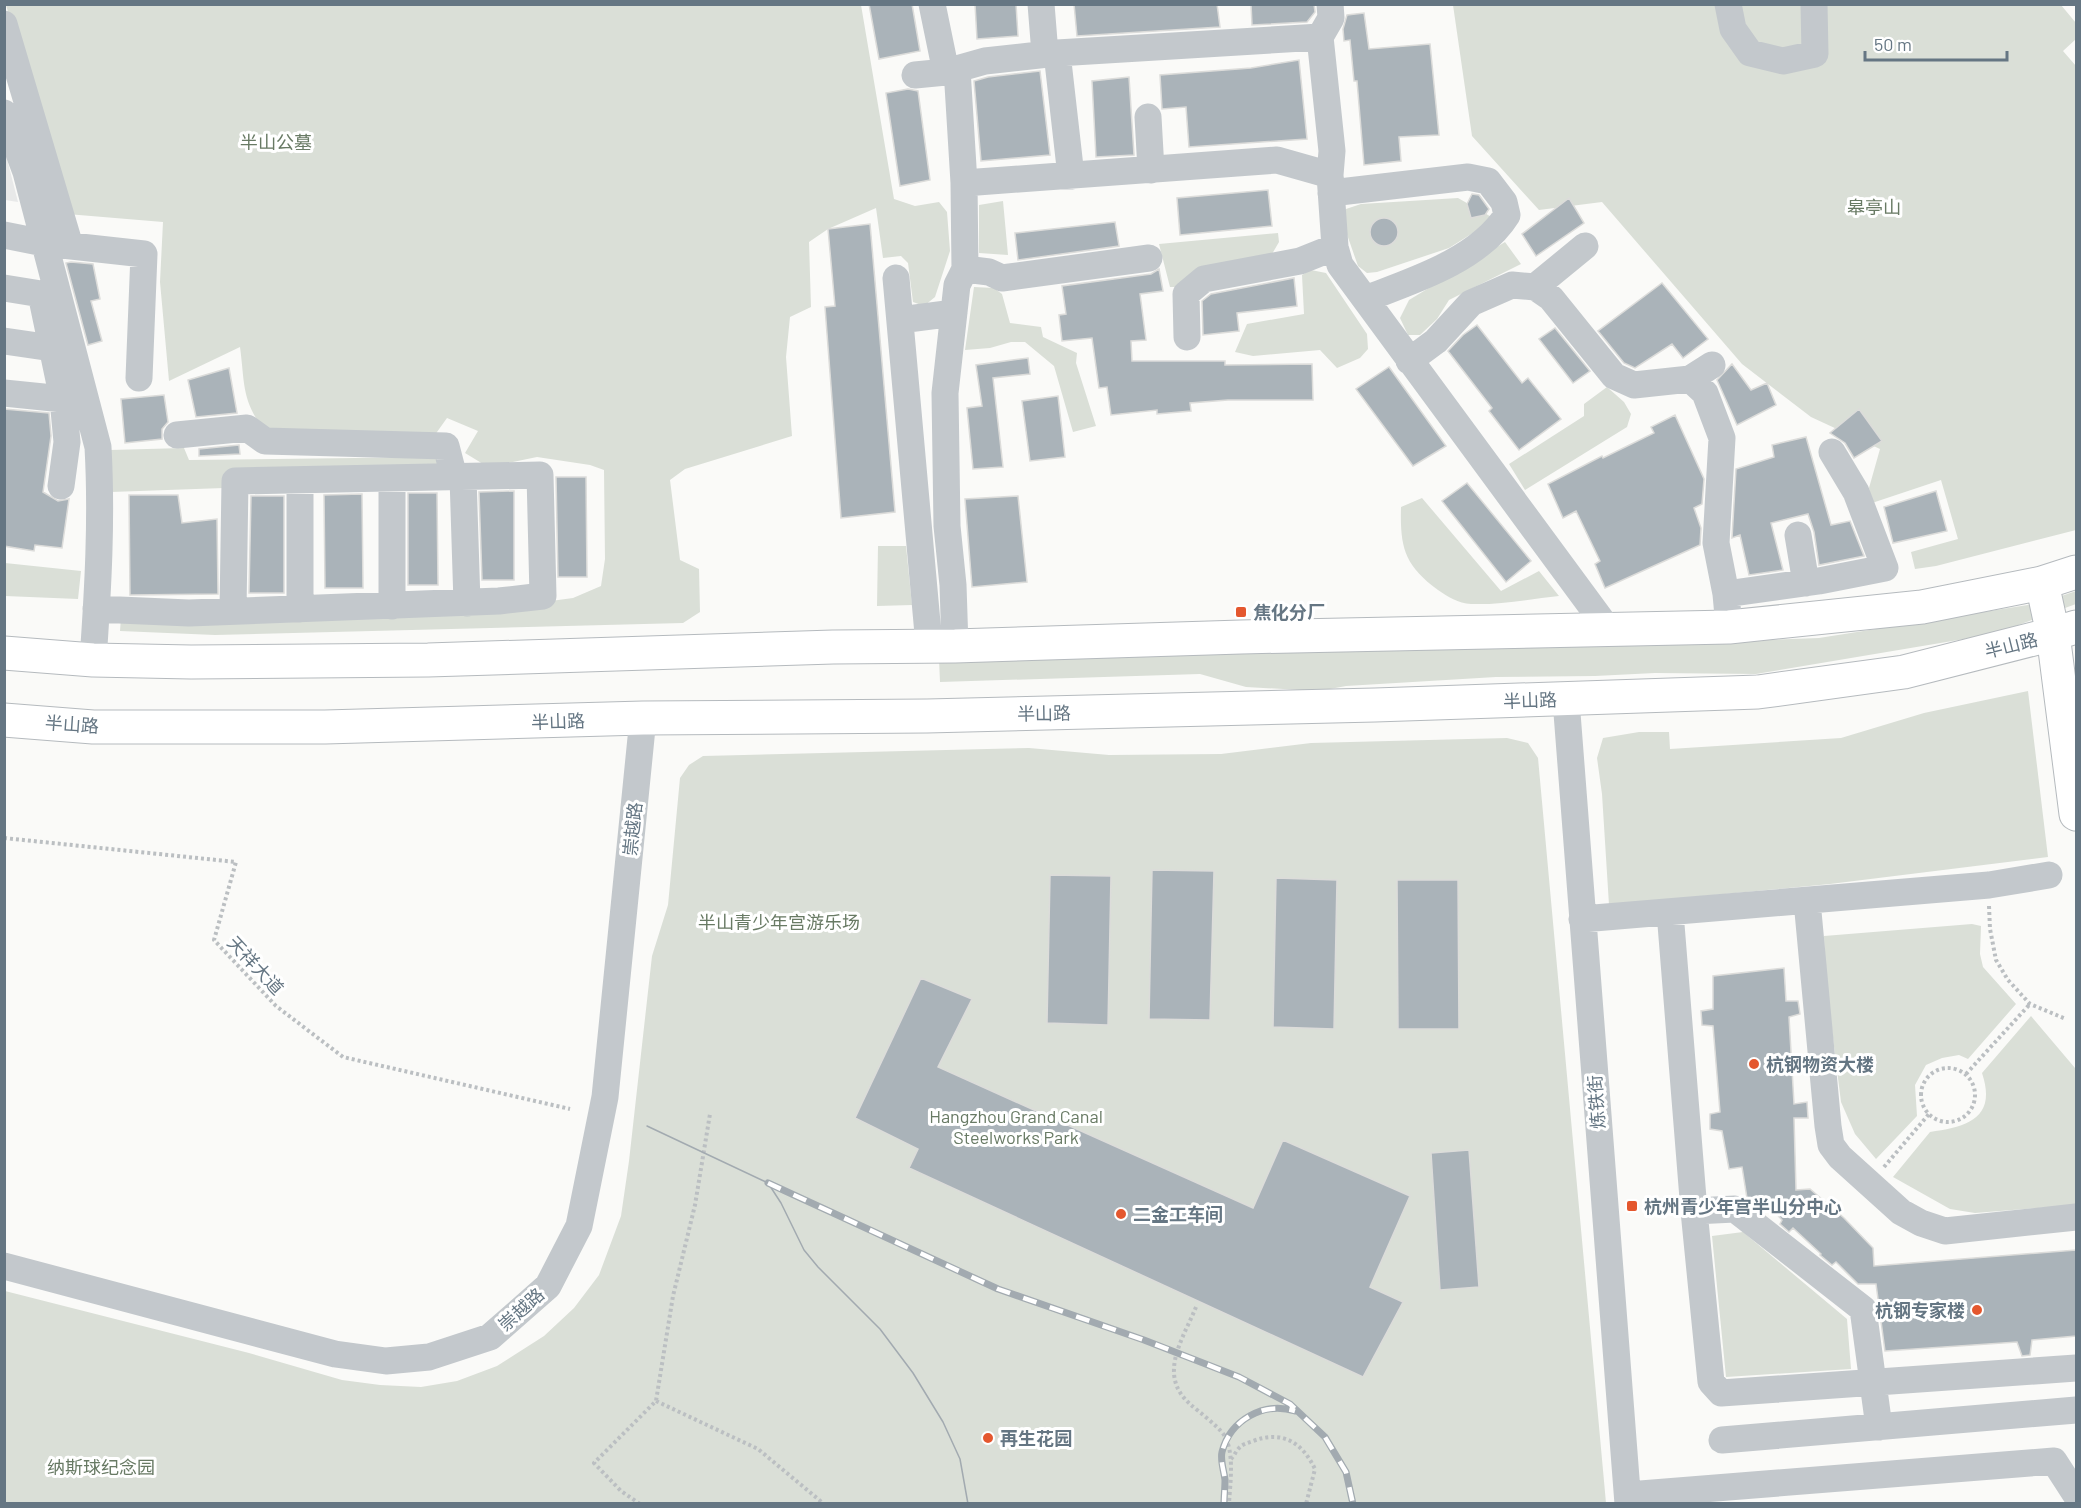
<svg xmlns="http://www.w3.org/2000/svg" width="2081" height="1508" font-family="Barlow,'Noto Sans SC',sans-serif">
	<rect width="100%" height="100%" fill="#fafaf8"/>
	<path fill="#e8e9e9" d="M5,151L18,202L5,200Z"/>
	<path fill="#dadfd7" d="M6,5H861L894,199L915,206L939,202L947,212L950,251L935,297L924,306L913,302L908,263L901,256L883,258L876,208L828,229L809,242L811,307L790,317L786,357L792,436L685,469L670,480L680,560L699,569L700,612L683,623L215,635L120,631L121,618L507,607L573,598L601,586L605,559L604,470L590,465L537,457L488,467L465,453L478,431L447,418L432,439L267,433C241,402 245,384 240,347L169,381L160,282L163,222L67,214Z
		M1453,5H2061L2076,23V39L2063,51L2076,66V530L1936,566L1915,569L1911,552L1958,539L1941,480L1872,503L1869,488L1880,449L1811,417L1742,364L1602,202L1539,210L1472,136Z
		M1458,198L1495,219L1449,248L1377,272L1367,273L1358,266L1343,223L1346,209L1361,204Z
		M1003,201L1008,255L979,253V205Z
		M1278,233L1279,242L1272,254L1178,287H1170L1159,244Z
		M1505,242L1521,264L1449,300L1437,319L1420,335H1408L1400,318L1409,300Z
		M1311,270L1326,273L1367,334L1368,349L1360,358L1337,368L1320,350L1253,356L1235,352L1247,324L1304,314L1302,275Z
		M974,287L994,288L1002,294L1010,323L1041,327L1043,337L1077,353L1076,363L1096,426L1073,432L1054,366L1025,342H1011L990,348L965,350Z
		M1607,387L1624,402L1631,414L1627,427L1525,490L1509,464L1584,416V404Z
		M184,448L189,460L436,457L440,468L224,488L111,492L110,450Z
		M1422,498L1501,591L1539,571L1559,596C1531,599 1499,605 1471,604C1458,603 1448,597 1438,590C1404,565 1400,547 1401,507Z
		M878,546H906L912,605L877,606Z
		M5,563L81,571L78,599L5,596Z
		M2076,591V604L1994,634L1756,674L1655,673L1595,676L1496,677L1346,686L1319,691L1246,687L1200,674L940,682L939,659L1613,645L1819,638L2041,603Z
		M2028,691L2048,857L1830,884L1609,905L1602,794L1597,758L1603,738L1639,732H1669L1670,749L1841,738L1924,713Z
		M1507,738L1528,743L1538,758L1606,1503L5,1504V1291L249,1353L342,1380L380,1385L421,1387L457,1381L497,1366L544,1336L574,1308L599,1275L621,1216L629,1161L652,956L668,905L680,778L689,765L703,756L1029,748L1109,755L1221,754L1311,743Z
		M1972,924L1981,926L1980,954L1983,967L2016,1004L1968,1059L1959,1055L1942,1058L1926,1065L1915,1085L1917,1116L1876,1159L1855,1134L1841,1102L1825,974L1824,936Z
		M2031,1016L2075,1068L2076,1205L1975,1213L1950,1209L1893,1177L1930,1132C1968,1127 1997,1118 1982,1073Z
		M1743,1232L1847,1319L1851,1369L1726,1377L1712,1236Z"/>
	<path fill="#aab3b9" stroke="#dcdcda" stroke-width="1.5" d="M869,4H912L920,51L879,59Z
		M975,4H1016L1018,36L977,39Z
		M1074,4H1217L1220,27L1077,36Z
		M1251,4H1314L1315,12L1307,22L1252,25Z
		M1364,13L1369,49L1430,44L1439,135L1399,137L1401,161L1364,165L1357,81H1354L1350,40L1344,41L1343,29L1347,15Z
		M1299,60L1307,139L1189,147L1186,107L1162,109L1160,75L1251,68Z
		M1040,71L1050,155L981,161L974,81L988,77Z
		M1129,77L1134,155L1096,157L1092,81Z
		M908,89L918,91L930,180L900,186L886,93Z
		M1268,190L1272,226L1180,235L1177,198Z
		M1472,194L1479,195L1489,209L1485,215L1471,218L1467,204Z
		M1569,198L1584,223L1536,256L1522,234Z
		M1370 232a14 14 0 1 1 28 0a14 14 0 1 1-28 0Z
		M1115,222L1119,246L1018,260L1015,233Z
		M870,224L895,512L841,518L825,307L835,306L828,229Z
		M71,262L93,264L100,299L91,301L102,341L88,345L66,263Z
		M1159,269L1163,291L1140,294L1146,340L1131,341L1132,361H1225V365L1312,364L1313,400H1228L1190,403L1191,411L1157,414V410L1111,415L1107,387L1099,388L1092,338L1062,341L1059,315L1066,314L1062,286L1151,274Z
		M1294,278L1297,306L1237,313L1239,331L1203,335L1202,301L1211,294Z
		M1662,283L1708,339L1683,358L1672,344L1635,368L1624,363L1598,331Z
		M1477,325L1522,383L1528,378L1561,419L1519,450L1489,411L1492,408L1448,351L1463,335Z
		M1555,328L1590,371L1573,383L1539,339Z
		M1028,358L1030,374L993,378L1003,467L973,469L967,408L982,406L976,365Z
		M1732,364L1751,390L1767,383L1776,405L1737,425L1717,380Z
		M1389,367L1446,446L1413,466L1356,389Z
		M229,368L237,413L196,417L188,380Z
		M164,395L168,422L162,429V439L125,443L121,399Z
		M1058,396L1065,457L1030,461L1022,401Z
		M4,409L49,413L51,436L43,492L58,501L69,499L62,548L35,545L34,551L4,546Z
		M1859,409L1882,441L1854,458L1845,443L1830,433Z
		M1675,415L1704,479L1702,504L1694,508L1701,528L1700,545L1605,588L1595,564L1600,561L1576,511L1563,518L1548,484L1602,456L1603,458L1654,433L1651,427Z
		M1806,437L1831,525L1850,521L1864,556L1819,565L1814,532L1808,514L1771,523L1783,570L1749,575L1740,535L1732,538L1736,469L1774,457L1772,445Z
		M239,445L240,454L199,456V449Z
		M556,477H586L587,577H558Z
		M1467,483L1531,561L1506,582L1442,501Z
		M514,491V580H482L479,492Z
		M1936,491L1947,531L1893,543L1884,507Z
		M408,493H437L438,585H408Z
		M362,494L363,588H325L324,495Z
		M129,495H178L182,523L217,519L218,594L130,595Z
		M251,496H284V593H249Z
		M1018,496L1027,582L972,587L965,499Z
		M1152,870L1214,871L1210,1020L1149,1019Z
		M1050,875L1111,876L1108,1025L1047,1023Z
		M1276,878L1337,880L1334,1029L1273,1027Z
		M1397,880H1458L1459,1029H1398Z
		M1784,968L1786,1001H1798L1800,1014L1789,1017L1794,1104L1807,1102L1808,1118H1794L1796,1190L1810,1189L1844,1218L1873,1248L1874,1266L2076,1250V1336L2032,1340L2030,1355L2022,1356L2017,1342L1885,1351L1876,1284H1858L1836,1262L1832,1265L1820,1255L1821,1254L1793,1228L1789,1232L1780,1224L1782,1220L1766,1202L1754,1204L1747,1198L1742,1167L1729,1169L1722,1131L1710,1129V1114L1720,1112L1713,1026L1702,1025L1701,1011L1713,1009V976Z
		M921,978L972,999L938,1067L1253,1208L1283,1140L1410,1196L1370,1287L1403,1302L1363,1377L909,1168L918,1149L855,1118Z
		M1469,1150L1479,1287L1440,1290L1431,1153Z"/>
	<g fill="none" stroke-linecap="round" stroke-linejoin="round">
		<defs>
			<path id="major" d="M2042,583L2053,634L2076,814
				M4,653L93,660L191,662L428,660L833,647L955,646L1241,637L1729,627L1922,607L2042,583L2076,572
				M4,720L93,727H325L643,718L927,716L1375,705L1758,692L1904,672L2053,634L2076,627"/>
		</defs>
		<use href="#major" stroke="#b5babe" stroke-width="35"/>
		<path stroke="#bbbfc2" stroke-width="4" stroke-dasharray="3 3" stroke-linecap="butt" d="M4,838L236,862L214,940L276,1006L343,1057L570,1109
			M1989,906L1990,929L1996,960L2008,980L2030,1004L2066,1019
			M1921 1095a27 27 0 1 1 54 0a27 27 0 1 1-54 0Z
			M1966,1074L2030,1004
			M1884,1167L1929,1114
			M1196,1307C1183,1339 1157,1375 1190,1404C1199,1412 1217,1425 1224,1435C1235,1453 1230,1483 1229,1504
			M656,1401L758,1449L824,1504
			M1231,1459C1234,1456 1236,1451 1240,1447C1243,1444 1248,1443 1253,1441C1282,1430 1302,1442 1315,1469L1306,1504
			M640,1504L621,1491L594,1463L656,1401L673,1296L695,1205L710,1114"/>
		<path stroke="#c3c8cc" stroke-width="27" d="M932,4L946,72
			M1041,4L1045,54
			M1728,4L1733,29L1750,53L1783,61L1815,54L1814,4
			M4,24L70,246
			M1320,37L1332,151L1330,175L1335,247L1340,265L1608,629
			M1057,53L1071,176
			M915,75L946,72L985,61L1057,53L1320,37L1331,18L1330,4
			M4,113L26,172L98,447C102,518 98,589 93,660
			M1148,117L1151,170
			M964,183L1277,160L1330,175
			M1331,193L1468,177L1488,181L1504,202L1507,215C1479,260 1412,281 1365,299
			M4,235L44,243L144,254L139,378
			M965,269L989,272L1002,278L1149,258
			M896,278L929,645
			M1535,287L1585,246
			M4,288L41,294L63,399L67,442L61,486
			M900,320L954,313
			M1187,337L1186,294L1204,279L1300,261L1335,247
			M4,341L52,348
			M1409,361L1436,341L1471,303L1512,285L1535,287L1551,298L1614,376L1634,385L1690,379L1705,393L1722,438L1716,543L1726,594L1729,627
			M1690,379L1712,365
			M4,393L63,399
			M177,435L247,428L265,441L446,446L454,477
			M463,477L467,603
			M392,478V606
			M300,480V609
			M1798,535L1806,583
			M1726,594L1819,581L1885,568L1856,492L1832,452
			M96,609L189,613L499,601L543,596L540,475L235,481L233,611
			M955,646L953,585L947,526L945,393L957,285L965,269L964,183L957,69
			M1566,700L1628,1504
			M1807,901L1828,1126L1831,1145L1840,1157L1901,1212L1921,1223L1945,1231L2076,1217
			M1670,912L1694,1211L1711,1382L1721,1393L2076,1368
			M1582,919L1989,885L2049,875
			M1694,1211L1735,1209L1863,1309L1879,1427
			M4,1266L335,1354L386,1361L429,1357L490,1337L548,1286L579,1226L605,1097L643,718
			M1722,1440L2076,1410
			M1628,1495L2054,1461L2076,1495"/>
		<use href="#major" stroke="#fff" stroke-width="33"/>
		<path stroke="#a2aab0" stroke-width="1.5" d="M647,1126L768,1183L781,1203L804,1250L818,1267L880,1329L913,1373L943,1422L960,1459L968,1504"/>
		<defs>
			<path id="rail" d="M768,1183L998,1289L1144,1340L1239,1377L1290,1404L1325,1437L1346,1472L1353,1504
				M1224,1504C1224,1496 1225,1488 1225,1480C1224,1471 1220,1460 1222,1452C1230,1420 1264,1401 1295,1411"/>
		</defs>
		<use href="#rail" stroke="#a2aab0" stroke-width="7"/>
		<use href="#rail" stroke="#fff" stroke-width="4.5" stroke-dasharray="14" stroke-linecap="butt"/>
	</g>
	<g fill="#e4572e" stroke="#fff" stroke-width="2">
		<rect x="1235" y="606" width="12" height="12" rx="3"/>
		<circle cx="1754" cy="1064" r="6"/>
		<rect x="1626" y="1200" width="12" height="12" rx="3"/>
		<circle cx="1121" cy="1214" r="6"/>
		<circle cx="1977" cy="1310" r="6"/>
		<circle cx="988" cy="1438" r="6"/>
	</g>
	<g text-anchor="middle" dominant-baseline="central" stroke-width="6" stroke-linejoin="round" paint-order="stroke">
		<g font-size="18" fill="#687a64" stroke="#fff">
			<text x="276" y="142">半山公墓</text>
			<text x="1874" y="207">皋亭山</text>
			<text x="779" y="922">半山青少年宫游乐场</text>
			<text x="1016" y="1116">Hangzhou Grand Canal<tspan x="1016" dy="21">Steelworks Park</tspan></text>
			<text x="101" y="1467">纳斯球纪念园</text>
		</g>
		<g font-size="18" font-weight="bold" fill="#657683" stroke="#fff" text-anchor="start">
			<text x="1253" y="612">焦化分厂</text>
			<text x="1766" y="1064">杭钢物资大楼</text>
			<text x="1644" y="1206">杭州青少年宫半山分中心</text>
			<text x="1133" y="1214">二金工车间</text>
			<text x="1965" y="1310" text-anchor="end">杭钢专家楼</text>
			<text x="1000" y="1438">再生花园</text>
		</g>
		<g font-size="18" fill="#657683" stroke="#fff">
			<text transform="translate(2011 645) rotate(-14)">半山路</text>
			<text transform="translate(1530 700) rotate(-2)">半山路</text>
			<text transform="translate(1044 713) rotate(-1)">半山路</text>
			<text transform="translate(558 721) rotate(-2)">半山路</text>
			<text transform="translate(72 724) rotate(4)">半山路</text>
			<text transform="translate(632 829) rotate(-84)">崇越路</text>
			<text transform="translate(256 965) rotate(47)">天祥大道</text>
			<text transform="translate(1596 1102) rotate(-94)">炼铁街</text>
			<text transform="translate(521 1309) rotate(-42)">崇越路</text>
		</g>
	</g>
	<rect width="2081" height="1508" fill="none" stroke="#657683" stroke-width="12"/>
	<path d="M1865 51v9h142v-9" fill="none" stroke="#657683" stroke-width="3"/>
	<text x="1874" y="51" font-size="18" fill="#657683" stroke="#ffffff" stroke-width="4.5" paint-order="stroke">50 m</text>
</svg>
